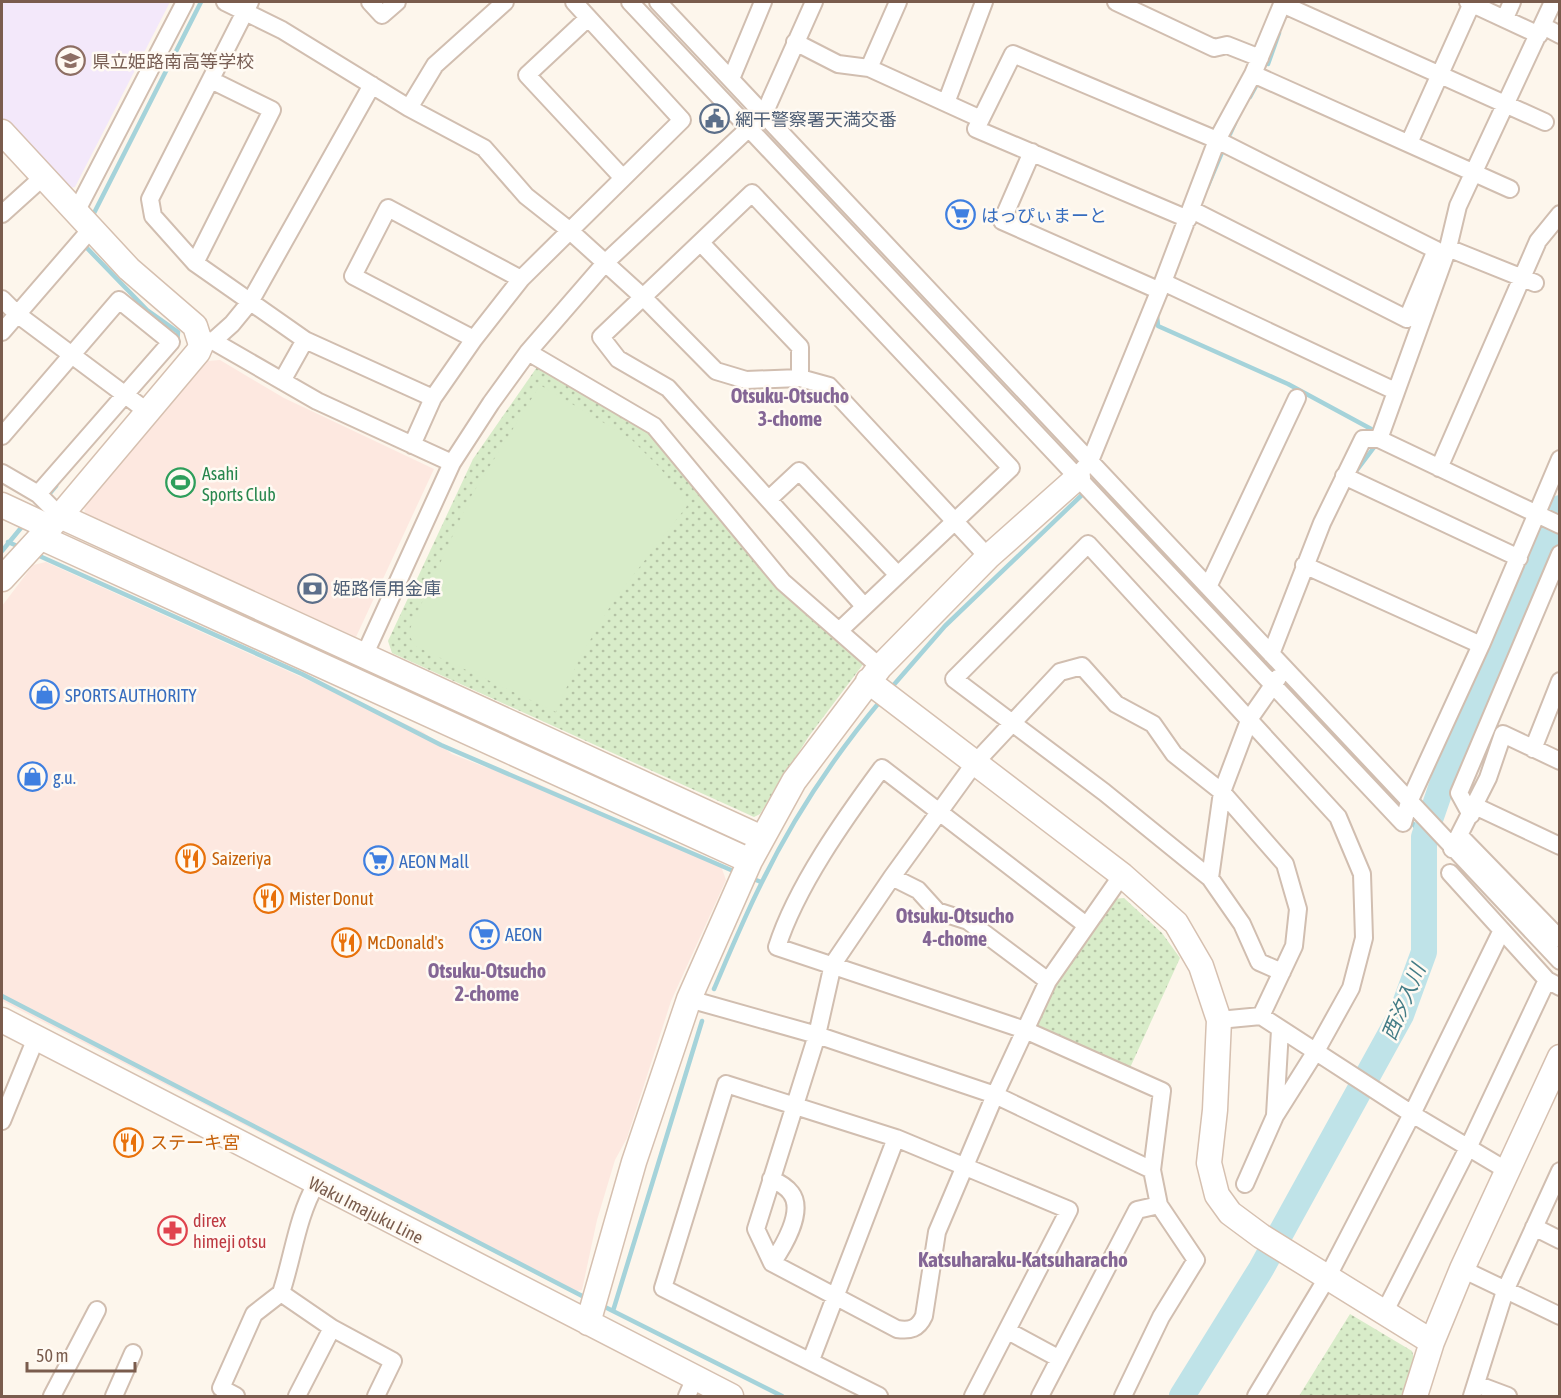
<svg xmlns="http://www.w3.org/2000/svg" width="1561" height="1398" font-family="'Asap Condensed','Noto Sans JP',sans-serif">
	<defs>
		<pattern id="green-dots" width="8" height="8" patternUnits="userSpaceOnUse" patternTransform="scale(1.5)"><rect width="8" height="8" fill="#d8ecc9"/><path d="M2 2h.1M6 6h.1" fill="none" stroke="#b4c2a5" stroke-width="1.8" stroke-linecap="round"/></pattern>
	</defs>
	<rect width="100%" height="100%" fill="#fdf6ec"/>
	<path fill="#fde8e0" d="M220,360L284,398L434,469L356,637L85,514L84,506L208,361Z
		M46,562L423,732L452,754L485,767L530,780L721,866L726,880L671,1001L627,1138L615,1160L597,1220L582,1290L571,1292L2,1001V606L33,565Z"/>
	<path fill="#f3e8fa" d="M2,2H170L75,187L67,189L2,120Z"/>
	<path fill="url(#green-dots)" d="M537,367L641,426L670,453L864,663L809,736L760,814L754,817L392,653L388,641L473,459Z
		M1124,898L1162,933L1180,958L1129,1070L1038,1030L1035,1020L1091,928L1112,899Z
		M1350,1314L1412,1351L1415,1362L1403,1396H1299Z"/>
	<path fill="#d8ecc9" d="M540,385L631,439L661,469L687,506L614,600L579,659L556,712L415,646L408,633L470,498Z"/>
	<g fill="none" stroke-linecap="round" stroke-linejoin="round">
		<path stroke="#a5d3da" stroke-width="4.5" d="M1268,64L1279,33
			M1250,97L1256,86
			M1230,134L1235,123
			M1207,188L1223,150
			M92,217L201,2
			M86,242L85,246L147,310L178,332L177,343
			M1157,316L1158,326L1288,384L1373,430L1375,446L1357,470
			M34,512L56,486
			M8,542L22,548
			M2,551L25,523
			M35,554L302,674L441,745L738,873
			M891,688L945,626L1085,492
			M1409,819L1424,837
			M751,878L761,882
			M714,989C729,954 744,918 761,884C793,818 835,755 882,699
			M2,996L588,1299
			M601,1305L782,1396
			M613,1311L702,1021"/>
		<path stroke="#bfe3e8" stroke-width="26" d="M1182,1396L1261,1269L1401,1015L1424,952V837L1451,759L1560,508"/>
		<defs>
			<path id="street" d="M225,2L282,30L409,108L484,148L526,196L569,230L644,298L716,371L746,380L800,378L829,386L988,557
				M250,2L150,199L153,216L195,263L305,340L433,398L474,339L521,279L682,120L574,2
				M370,2L382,15L397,2
				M630,2L1403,823L1409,802L1481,645L1560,459
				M658,2L1560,961
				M1116,2L1214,48L1227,45L1260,58
				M1468,2L1539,35
				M1282,4L1545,122
				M588,18L527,75L622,177
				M1505,18L1512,2
				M1543,26L1560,35
				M795,42L838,64L869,68L981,119
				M869,68L898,2
				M1253,74L1510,189
				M731,79L763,2
				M946,103L984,2
				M409,108L435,65L505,2
				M1409,143L1472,3
				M1032,152L1002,221L1158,290
				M76,212L185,2
				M2,214L43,177
				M1188,219L976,129L1013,54L1217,140L1436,250L1407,319L1192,210
				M701,243L800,347V378
				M1448,248L1535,283
				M195,263L272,110L211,80
				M1163,282L1395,391
				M2,299L17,314L148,412
				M2,332L91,229
				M203,339L213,341L317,401L452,463
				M474,339L353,276L388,208L521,279
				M213,341L232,324L250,302L372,85
				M528,352L654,426L783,582L880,667
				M282,381L305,340
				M2,436L119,300L171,342L38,494
				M1379,439L1448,248L1458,206L1553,2
				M412,445L433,398
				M1439,468L1538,241L1560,214
				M1083,469L1090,461L1163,282L1217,140L1253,74L1283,2
				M2,473L38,494L60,516
				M1344,476L1519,558
				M769,499L799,471L897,574
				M1304,565L1481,645
				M1208,587L1297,398
				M839,631L1011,468L752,193L601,337L618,359L668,388L864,606
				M1271,654L1322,523L1363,439H1379L1560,525
				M364,656L452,463L491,403L528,352L606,262L764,114L814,2
				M1533,749L1560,681
				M1475,806L1560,846
				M1471,815L1459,793L1560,554
				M1460,836L1560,939
				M1452,849L1488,778L1503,734L1560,761
				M1450,873L1547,980L1560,987
				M1122,875L1048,981L995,1095L937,1232L924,1316C918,1329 910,1331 897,1329L772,1263L756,1229L817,1035L833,964L892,877L974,764L1060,672L1082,666L1116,704L1153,724L1174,754L1222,792L1285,864L1298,909L1294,946L1261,1016L1219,1020
				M892,877L918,890L937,911L968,921L1048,981
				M1210,878L1222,792L1250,718L1278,678
				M1086,925L882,768C845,818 796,887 777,947L1025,1030L1162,1091L1152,1170L1159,1205L1196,1260L1161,1317L1123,1396
				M689,999L817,1035L995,1095L1152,1170
				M1261,1016L1412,1114L1506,1170
				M1275,1115L1280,1030
				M2,1121L36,1038
				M771,1179C778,1182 786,1186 791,1193C805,1211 783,1247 772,1263
				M1245,1184L1275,1116L1316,1051L1351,988L1364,938L1362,874L1338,817L1088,544L954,679L1104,792L1210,878L1242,924L1259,962L1282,972
				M1534,1227L1560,1240
				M1462,1269L1560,1316
				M281,1293C293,1257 297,1217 316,1184
				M1384,1313L1468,1148L1547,980
				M1008,1331L1058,1358
				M811,1360L896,1138
				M1476,1384L1508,1396
				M52,1396L97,1310
				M114,1396L133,1353
				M236,1396L221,1388L254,1314L281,1293L332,1328L393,1361L376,1396
				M297,1396L332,1328
				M687,1396L695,1378
				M879,1396L663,1288L726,1084L896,1138L1069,1210L973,1396
				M1040,1396L1137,1210L1159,1205
				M1256,1396L1327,1278L1412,1114L1501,932
				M1472,1396L1505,1291L1560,1171"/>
			<path id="secondary" d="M2,132L129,269L195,326L201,345L198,352L60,516L2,579
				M2,505L49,527
				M60,516L762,838
				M40,537L750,861
				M868,681L1122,875L1176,923L1201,966L1219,1020L1215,1110L1209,1163L1217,1195L1230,1213L1261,1236L1432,1342
				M2,1020L731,1396
				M588,1323L634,1162L689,999L750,861L794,781L880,667L988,557L1078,477
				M1415,1396L1432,1342L1462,1269L1560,1057"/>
		</defs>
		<use href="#street" stroke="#d1beb0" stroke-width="20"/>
		<use href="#secondary" stroke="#d6c0b0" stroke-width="27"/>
		<use href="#street" stroke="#fff" stroke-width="16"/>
		<use href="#secondary" stroke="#fff" stroke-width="24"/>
	</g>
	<defs>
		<symbol id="school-ring" viewBox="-11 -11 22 22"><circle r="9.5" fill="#fffaf3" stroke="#8d6e63" stroke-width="1.5"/><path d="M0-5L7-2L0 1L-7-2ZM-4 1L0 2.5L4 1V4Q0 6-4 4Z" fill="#8d6e63"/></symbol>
		<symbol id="civic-ring" viewBox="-11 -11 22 22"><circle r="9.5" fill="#fffaf3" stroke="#5c6f8a" stroke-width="1.5"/><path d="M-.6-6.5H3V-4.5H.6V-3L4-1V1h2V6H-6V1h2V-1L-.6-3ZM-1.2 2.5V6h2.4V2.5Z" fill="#5c6f8a"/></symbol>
		<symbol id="supermarket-ring" viewBox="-11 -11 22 22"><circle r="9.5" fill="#fffaf3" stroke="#3f7fe0" stroke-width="1.5"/><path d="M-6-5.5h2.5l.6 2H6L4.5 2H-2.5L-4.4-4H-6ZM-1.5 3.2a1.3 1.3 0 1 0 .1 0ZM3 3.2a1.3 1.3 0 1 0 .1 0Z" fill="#3f7fe0"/></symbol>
		<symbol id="stadium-ring" viewBox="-11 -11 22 22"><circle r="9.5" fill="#fffaf3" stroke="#2e9e5b" stroke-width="1.5"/><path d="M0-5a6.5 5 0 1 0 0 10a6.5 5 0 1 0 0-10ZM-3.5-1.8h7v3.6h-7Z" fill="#2e9e5b"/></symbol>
		<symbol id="bank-ring" viewBox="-11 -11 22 22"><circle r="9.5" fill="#fffaf3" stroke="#5c6f8a" stroke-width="1.5"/><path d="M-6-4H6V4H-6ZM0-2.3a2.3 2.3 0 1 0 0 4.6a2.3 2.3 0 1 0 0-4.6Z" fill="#5c6f8a"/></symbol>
		<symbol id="shop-ring" viewBox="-11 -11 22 22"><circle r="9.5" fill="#fffaf3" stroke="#3f7fe0" stroke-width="1.5"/><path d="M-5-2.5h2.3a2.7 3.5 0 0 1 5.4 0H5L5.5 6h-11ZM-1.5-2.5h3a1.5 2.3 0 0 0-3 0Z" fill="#3f7fe0"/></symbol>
		<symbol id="restaurant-ring" viewBox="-11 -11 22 22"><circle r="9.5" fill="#fffaf3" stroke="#e8710a" stroke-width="1.5"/><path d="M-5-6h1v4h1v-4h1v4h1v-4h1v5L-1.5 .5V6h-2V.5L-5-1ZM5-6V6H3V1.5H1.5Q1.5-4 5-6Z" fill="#e8710a"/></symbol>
		<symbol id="pharmacy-ring" viewBox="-11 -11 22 22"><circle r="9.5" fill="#fffaf3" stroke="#e0444e" stroke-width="1.5"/><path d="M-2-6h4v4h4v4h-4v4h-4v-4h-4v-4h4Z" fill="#e0444e"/></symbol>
	</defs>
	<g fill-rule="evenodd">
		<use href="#school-ring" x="54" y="44" width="33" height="33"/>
		<use href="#civic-ring" x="698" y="102" width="33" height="33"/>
		<use href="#supermarket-ring" x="944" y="198" width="33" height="33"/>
		<use href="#stadium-ring" x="164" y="466" width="33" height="33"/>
		<use href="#bank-ring" x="296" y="572" width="33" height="33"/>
		<use href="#shop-ring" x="28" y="678" width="33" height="33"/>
		<use href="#shop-ring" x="16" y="760" width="33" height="33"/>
		<use href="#restaurant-ring" x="174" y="842" width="33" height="33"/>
		<use href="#supermarket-ring" x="362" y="844" width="33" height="33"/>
		<use href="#restaurant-ring" x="252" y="882" width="33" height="33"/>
		<use href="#supermarket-ring" x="468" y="918" width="33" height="33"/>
		<use href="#restaurant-ring" x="330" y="926" width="33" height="33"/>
		<use href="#restaurant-ring" x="112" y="1126" width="33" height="33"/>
		<use href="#pharmacy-ring" x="156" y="1214" width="33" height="33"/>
	</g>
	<g text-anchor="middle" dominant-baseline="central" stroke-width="5" stroke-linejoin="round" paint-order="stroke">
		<g font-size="18" fill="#785e54" stroke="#fffaf3" text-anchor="start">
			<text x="92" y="61">県立姫路南高等学校</text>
		</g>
		<g font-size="18" fill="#4e5e75" stroke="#fffaf3" text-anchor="start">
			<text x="735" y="119">網干警察署天満交番</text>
			<text x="333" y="588">姫路信用金庫</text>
		</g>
		<g font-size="18" fill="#366cbe" stroke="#fffaf3" text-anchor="start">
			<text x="981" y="215">はっぴぃまーと</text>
			<text x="65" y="695">SPORTS AUTHORITY</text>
			<text x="53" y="777">g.u.</text>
			<text x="399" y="861">AEON Mall</text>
			<text x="505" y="934">AEON</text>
		</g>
		<g font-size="18" fill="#27864d" stroke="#fffaf3" text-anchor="start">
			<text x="202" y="473">Asahi<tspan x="202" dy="21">Sports Club</tspan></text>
		</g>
		<g font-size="18" fill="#c56008" stroke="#fffaf3" text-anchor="start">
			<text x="212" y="858">Saizeriya</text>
			<text x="289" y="898">Mister Donut</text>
			<text x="367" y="942">McDonald's</text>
			<text x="150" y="1142">ステーキ宮</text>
		</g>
		<g font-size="18" fill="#7a5c4d" stroke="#fffaf3">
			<text transform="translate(366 1210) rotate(27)">Waku Imajuku Line</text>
		</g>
		<g font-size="18" fill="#be3a42" stroke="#fffaf3" text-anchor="start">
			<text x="193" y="1220">direx<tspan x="193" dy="21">himeji otsu</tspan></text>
		</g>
		<g font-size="20" font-weight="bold" fill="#846695" stroke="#fffaf3">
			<text x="790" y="395">Otsuku-Otsucho<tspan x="790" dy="23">3-chome</tspan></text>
			<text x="955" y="915">Otsuku-Otsucho<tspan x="955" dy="23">4-chome</tspan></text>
			<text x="487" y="970">Otsuku-Otsucho<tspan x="487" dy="23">2-chome</tspan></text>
		</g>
		<g font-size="20" font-style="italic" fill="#437c86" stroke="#fffaf3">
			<text transform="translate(1403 1002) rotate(-67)">西汐入川</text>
		</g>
		<g font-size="21" font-weight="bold" fill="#846695" stroke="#fffaf3">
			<text x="1023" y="1259">Katsuharaku-Katsuharacho</text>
		</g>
	</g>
	<rect width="1561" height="1398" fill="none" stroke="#7a5c4d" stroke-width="6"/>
	<path d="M27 1362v9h108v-9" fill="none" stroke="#7a5c4d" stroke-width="3"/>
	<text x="36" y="1362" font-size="18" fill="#7a5c4d" stroke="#fffaf3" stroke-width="4.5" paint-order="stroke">50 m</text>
</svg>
